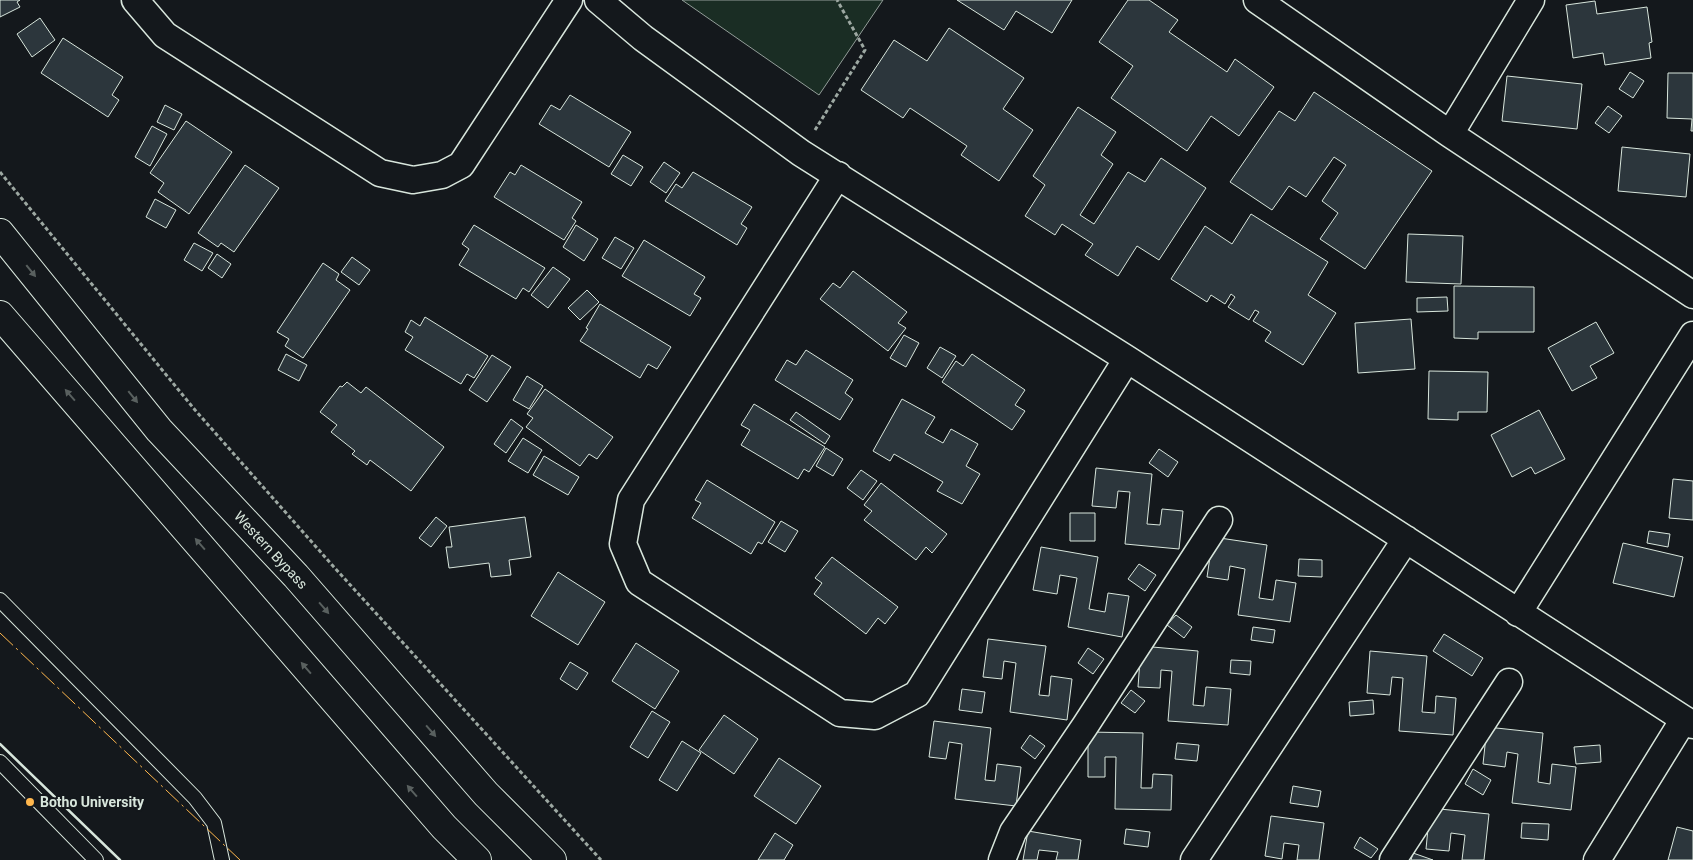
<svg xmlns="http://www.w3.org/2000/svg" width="1693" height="860" font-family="Roboto,sans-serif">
	<rect width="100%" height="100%" fill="#14181c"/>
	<path fill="#1a2d24" stroke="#939e99" d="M682,0H883L819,95Z"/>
	<path fill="#2c363c" stroke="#d8e6dc" d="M0,0H20L17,2L20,7L0,17Z
		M957,0H1072L1052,33L1016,11L1004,30Z
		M1128,0H1149L1178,20L1169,32L1227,72L1235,59L1274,87L1239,136L1211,116L1187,151L1111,98L1133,66L1099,42Z
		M1595,1L1597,14L1647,7L1652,42L1649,43L1651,58L1605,65L1603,53L1573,58L1566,5Z
		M40,18L55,40L32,57L17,34Z
		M949,28L1024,78L1003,109L1033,130L999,181L961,155L967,146L910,108L903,118L861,90L894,40L927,61Z
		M63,38L123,77L112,95L119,100L108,117L41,73Z
		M1630,72L1644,81L1633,98L1619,89Z
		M1668,73H1693V131H1691L1692,119L1667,118Z
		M1507,76L1582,84L1577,129L1502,121Z
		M1314,92L1432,171L1365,269L1320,239L1338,213L1322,201L1346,165L1334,157L1306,197L1289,186L1272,210L1230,182L1279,111L1295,121Z
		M570,95L631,132L609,167L539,124L551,105L560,110Z
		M165,105L182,114L174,130L157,122Z
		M1608,106L1622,116L1609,133L1595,123Z
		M1078,107L1116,132L1101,155L1113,164L1080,215L1094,224L1128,172L1145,182L1161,158L1206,188L1159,260L1137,246L1118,276L1085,255L1093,244L1062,224L1055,235L1025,216L1045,185L1033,176Z
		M186,121L232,152L189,214L158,192L164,183L150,173Z
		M152,126L167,134L150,166L135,157Z
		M1622,147L1690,154L1686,197L1618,191Z
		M623,155L643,167L631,186L611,174Z
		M664,162L680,173L666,193L650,182Z
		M245,165L279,188L234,252L221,243L218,247L198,233Z
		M521,165L582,202L572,218L576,221L564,240L494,197L510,172L515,175Z
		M693,172L752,207L741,224L747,228L737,245L665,201L676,184L682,188Z
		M155,199L176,210L166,228L146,217Z
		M1251,214L1328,262L1308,295L1336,313L1303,365L1265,341L1271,332L1253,321L1259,312L1255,310L1249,320L1228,307L1235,297L1231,294L1225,304L1211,295L1207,302L1171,279L1205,226L1232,244Z
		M474,225L545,268L529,292L523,288L516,299L459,265L469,249L462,244Z
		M576,225L598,239L584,261L563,247Z
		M1408,234L1463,236L1461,284L1406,282Z
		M615,237L634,248L621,269L602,258Z
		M644,240L705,277L694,294L701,298L690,316L622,276Z
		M194,243L213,253L202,271L184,260Z
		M217,254L231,264L222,278L208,268Z
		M352,257L370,270L359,285L341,272Z
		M323,263L339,274L336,280L350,290L303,358L285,346L289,339L277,332Z
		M553,267L570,279L548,308L531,295Z
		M853,271L907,312L898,323L906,328L888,351L820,299L833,283L840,288Z
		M1454,286L1534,287V332H1478V339L1454,338Z
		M587,290L599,302L580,320L568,308Z
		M1447,297L1448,311L1417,312V298Z
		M600,304L671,347L657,369L648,364L640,378L580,341L588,329L586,328Z
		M425,317L488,356L474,378L467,374L461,384L405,350L413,337L405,332L411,320L420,326Z
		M1411,319L1415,369L1358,373L1355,323Z
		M1596,322L1614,353L1590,366L1597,378L1572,391L1548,348Z
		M904,335L919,343L906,367L890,358Z
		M940,347L956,356L942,378L927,368Z
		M806,350L853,380L845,393L853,399L840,420L775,380L787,360L796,365Z
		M286,354L307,365L299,381L278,370Z
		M972,354L1025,390L1015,405L1025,411L1012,430L942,382L956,361L963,366Z
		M492,355L511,367L487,402L469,390Z
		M1429,371L1488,372L1487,412H1458V420L1428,419Z
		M527,376L543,386L529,409L513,400Z
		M347,382L361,393L366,387L444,447L411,491L370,460L367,465L352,454L355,451L331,432L337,425L320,412L340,386L342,387Z
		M545,389L613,437L597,459L589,454L580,466L526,427L533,418L527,414Z
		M902,399L935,417L925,433L943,443L951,429L978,444L966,466L980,474L962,504L937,491L943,482L894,454L890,461L873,451Z
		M754,404L825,447L809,472L804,469L798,479L741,445L750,430L741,425Z
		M1539,410L1565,459L1535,474L1531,467L1512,477L1491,435Z
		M796,412L830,436L825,444L790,420Z
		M511,419L523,428L506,453L494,444Z
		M523,438L542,450L528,473L508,461Z
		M826,448L843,459L833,476L816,466Z
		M1159,449L1178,462L1168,477L1149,463Z
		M544,456L579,477L568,495L533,475Z
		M1096,468L1152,474L1147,524L1160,525L1162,509L1183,511L1179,549L1125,544L1130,492L1118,491L1116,508L1092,506Z
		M861,470L877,481L863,500L847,488Z
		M1673,479L1693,481V520L1669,518Z
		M707,480L775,522L762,544L758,542L751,554L692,518L701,503L695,500Z
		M881,483L947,534L932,553L926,547L916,560L864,520L872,511L864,505Z
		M1070,513H1095V541H1070Z
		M436,517L447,526L431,547L419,538Z
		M525,517L531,557L509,560L511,575L491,577L489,563L449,568L446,547H452L449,527Z
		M781,521L798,531L785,552L768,542Z
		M1649,531L1670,534L1668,547L1647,543Z
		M1213,537L1267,545L1259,598L1273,600L1276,580L1296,583L1290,622L1238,615L1245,569L1230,566L1228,580L1207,577Z
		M1623,543L1683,557L1674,597L1613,583Z
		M1041,547L1098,557L1089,609L1105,612L1108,593L1129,596L1122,637L1068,627L1077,578L1060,575L1057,594L1033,590Z
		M832,557L898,607L885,624L878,618L866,634L814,594L822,583L815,578Z
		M1299,559L1322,560V577L1298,576Z
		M1139,564L1156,575L1145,591L1128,579Z
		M558,572L605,602L578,645L531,616Z
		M1176,615L1192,627L1184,638L1167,625Z
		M1253,627L1275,630L1273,643L1251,640Z
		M1444,634L1483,658L1472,676L1433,651Z
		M988,639L1046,646L1039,695L1049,696L1051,676L1072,679L1067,720L1010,712L1016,663L1004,661L1002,679L983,677Z
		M636,643L679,671L655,709L612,681Z
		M1141,646L1198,651L1193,705L1204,706L1206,687L1231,689L1228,725L1168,721L1172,671L1161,670L1160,688L1138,687Z
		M1088,648L1104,659L1093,674L1078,663Z
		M1370,651L1427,656L1422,712L1435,713L1436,696L1456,698L1453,735L1399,731L1403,678L1392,677L1390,695L1367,693Z
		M1231,660L1251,661L1250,675L1230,673Z
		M570,662L588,673L577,690L560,679Z
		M962,689L985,692L982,713L959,710Z
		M1131,690L1145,701L1135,713L1121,703Z
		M1373,700L1374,714L1350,716L1349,702Z
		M652,711L670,722L648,758L630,747Z
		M724,715L758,739L734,774L699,750Z
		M934,721L991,728L985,780L995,781L997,764L1021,767L1016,806L955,799L962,744L949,742L946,759L929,757Z
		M1487,727L1543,733L1538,782L1550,784L1552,764L1576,767L1571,810L1512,803L1518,754L1507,752L1505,767L1483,764Z
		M1088,732L1143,733L1141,788H1152L1153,774L1172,775L1171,810L1115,809L1116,757H1105V777H1088Z
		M1030,735L1045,746L1035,759L1021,748Z
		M682,741L701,753L677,791L659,780Z
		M1177,743L1199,745L1197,761L1175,759Z
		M1600,745L1601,762L1576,764L1574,747Z
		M779,758L821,786L796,824L754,796Z
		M1473,769L1491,780L1483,795L1465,784Z
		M1293,786L1321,791L1318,807L1290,803Z
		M1430,808L1489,814L1484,860H1462L1465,835L1451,833L1449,851L1426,849Z
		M1271,816L1324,823L1319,860H1297L1299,845L1284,843L1282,859L1265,856Z
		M1522,823L1549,824L1548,840L1521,838Z
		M1677,827L1693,831V860H1668Z
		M1126,829L1150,832L1148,847L1124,844Z
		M1028,831L1081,840L1078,860H1056L1058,852L1039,850L1037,860H1023Z
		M775,833L793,845L784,860H758Z
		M1360,837L1378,849L1371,858L1354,848Z
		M1413,853L1433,860H1411Z"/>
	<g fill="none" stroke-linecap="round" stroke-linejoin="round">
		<defs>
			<path id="service" d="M0,600L195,798L214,823L222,860
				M0,762L96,860"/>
			<path id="minor" d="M135,0L165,35L380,173L413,180L442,175L461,165L569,0
				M598,0L643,38L801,153L1127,359L1693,725
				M1257,0L1450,134L1693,295
				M1450,134L1531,0
				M838,175L631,500L623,544L639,582L840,713L875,716L917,694L1127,359
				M1518,613L1693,335
				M1002,860L1013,832L1085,726L1219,520
				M1194,860L1406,539
				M1393,860L1509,682
				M1597,860L1684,719"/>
			<path id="trunk" d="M0,233L159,430L296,576L486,794L552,860
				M0,315L444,827L477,860"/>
		</defs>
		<use href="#service" stroke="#d8e6dc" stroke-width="16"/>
		<use href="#minor" stroke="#d8e6dc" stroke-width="29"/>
		<use href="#trunk" stroke="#d8e6dc" stroke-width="30"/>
		<path stroke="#9da8a2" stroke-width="3" stroke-dasharray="4 2.5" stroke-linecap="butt" d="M815,130L865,50L837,0
			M0,172L195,410L333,566L601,860"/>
		<use href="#service" stroke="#14181c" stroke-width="14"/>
		<use href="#minor" stroke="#14181c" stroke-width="26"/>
		<use href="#trunk" stroke="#14181c" stroke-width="28"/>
		<path stroke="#d8e6dc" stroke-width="2.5" d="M0,744L120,860"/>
		<path stroke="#ffb74d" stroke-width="1" stroke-dasharray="18 4 2.5 4" stroke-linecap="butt" d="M0,633L240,860"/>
	</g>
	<defs><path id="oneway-solid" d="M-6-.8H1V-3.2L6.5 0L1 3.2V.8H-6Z" transform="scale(1.25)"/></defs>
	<g fill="#59605f">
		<use href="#oneway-solid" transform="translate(31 271) rotate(51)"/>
		<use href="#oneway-solid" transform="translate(70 395) rotate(-131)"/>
		<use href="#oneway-solid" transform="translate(133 397) rotate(51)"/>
		<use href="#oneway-solid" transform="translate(200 544) rotate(-131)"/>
		<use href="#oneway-solid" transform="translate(324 608) rotate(49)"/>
		<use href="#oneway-solid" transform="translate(306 668) rotate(-131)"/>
		<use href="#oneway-solid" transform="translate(431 731) rotate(49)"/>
		<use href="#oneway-solid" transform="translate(412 791) rotate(-131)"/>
	</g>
	<circle fill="#ffb74d" stroke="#14181c" stroke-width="2" cx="30" cy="802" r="5"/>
	<g text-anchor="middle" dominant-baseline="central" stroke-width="4" stroke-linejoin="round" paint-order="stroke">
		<g font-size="14" fill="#d8e6dc" stroke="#14181c">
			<text transform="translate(271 550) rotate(47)">Western Bypass</text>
		</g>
		<g font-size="14" font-weight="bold" fill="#d8e6dc" stroke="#14181c" text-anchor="start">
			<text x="40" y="802">Botho University</text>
		</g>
	</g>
</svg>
